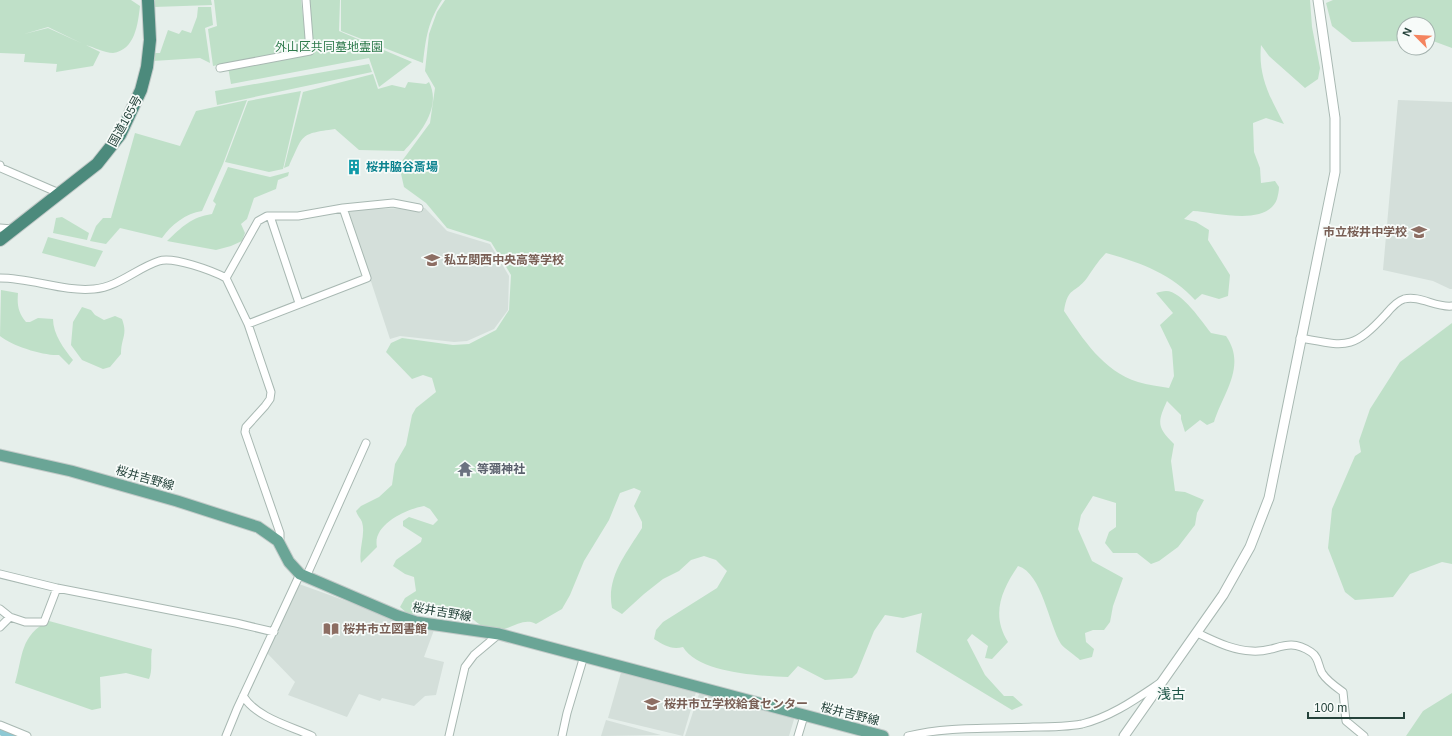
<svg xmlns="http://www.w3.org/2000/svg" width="1452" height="736" font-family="Arial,'Noto Sans JP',sans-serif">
	<rect width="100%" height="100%" fill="#e6efeb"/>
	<path fill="#d4dfda" d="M1398,100L1452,102V289H1450L1433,281L1383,270Z
		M425,208L447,231L490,244L509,276L508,310L494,329L467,341L454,342L400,336L390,339L347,209Z
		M299,584L410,624L434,630L424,657L444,662L436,695L425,696L414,706L382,698L380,701L359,694L347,717L288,695L295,682L267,653Z
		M622,669L697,689L683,736L608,718Z
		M700,691L795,716L789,736H685Z
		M606,720L661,735L601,736Z"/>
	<path fill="#bfe0c8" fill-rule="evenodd" d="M0,0H131L140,6C138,24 135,50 113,53C105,53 93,47 86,45L100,52L93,66L56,72L57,64L24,62L25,54L0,53ZM48,27L81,43L48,28L24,34Z
		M154,0H211L212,5L154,7Z
		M214,0H301L307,47L306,0H340L339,31L412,62L379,87L369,58L231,84L228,67L283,53L213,66L208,29L217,26Z
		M341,0H442C428,22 426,37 423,63L341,31Z
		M445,0H1310L1312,27L1320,68L1318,79L1305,88L1269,56L1261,45C1258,77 1270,97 1284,124L1266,118L1253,123L1254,152L1260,168L1261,183L1275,181L1279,187C1279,191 1278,195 1277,199C1267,227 1215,212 1193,211L1184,219L1196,222L1209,230L1208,240L1230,275L1228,296L1219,299L1202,294L1195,300C1172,274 1139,262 1106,253C1098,261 1093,269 1087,278C1075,294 1068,286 1064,311C1083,339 1103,371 1138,382C1148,385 1159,386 1169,388L1174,376L1172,350L1160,325L1173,313L1156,293C1159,292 1163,291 1166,291C1182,291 1202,322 1211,333L1226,336C1247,366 1223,393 1214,422L1207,425L1200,420L1185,432L1181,419V415L1167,401C1157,423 1157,427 1174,444L1171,461L1175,491L1185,492L1204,500L1197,513L1195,525L1178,547L1159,561L1151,564L1137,553H1113L1105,543L1109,532L1116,527V503L1093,496L1081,515L1078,529L1092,561L1123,578L1113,606L1110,622L1104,630H1093L1085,633L1086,642L1094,649L1092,657L1080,660C1076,656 1064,648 1061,644C1049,625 1042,573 1018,566C1001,591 991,615 1008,642L992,659L985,658L988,646L972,634L967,640L985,675L1004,696H1013L1023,705L1012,710L916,652L922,613L903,618L885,615L874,631L857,673L852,678L825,680L798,666L788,677C760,676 698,673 683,647C671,650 664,645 654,639L656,630L663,622L717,588L727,571L716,560L704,556L691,560L679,571L663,579L644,594L622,614L612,608C606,577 626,554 642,528V522L634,506L641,491L634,488L620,493L609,520L584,561L570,595L562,609L536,624C524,617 511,629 499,630C487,632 476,622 468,615L464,618C444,618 445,610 429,604L418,613L409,615L400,607L405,598L416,591L414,577L405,574L393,566L396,560L421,542L422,538L403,526V521L409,517L433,525L438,520L430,509L424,506C406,509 372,525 377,547L361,563C358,550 366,535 362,522C361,519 357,515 356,511L361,506L379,497L392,485L395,464L406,445L412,415L416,408L436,392L432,378L423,375L412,379L386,352L391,343L402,338L453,345L469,344L496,330L509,310L511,275L491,242L447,228L426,203L404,187L399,165L430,123L435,88L425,71L429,34L437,12Z
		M1333,0H1452V48L1433,41H1428V24H1404V41L1352,42L1332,26L1326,3Z
		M198,7H211L213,25L205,28L210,63L200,58L153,61L154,53H160L168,30L179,34L182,30L191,33L197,17Z
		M369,64L372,72L217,105L215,91Z
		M373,74L378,89L392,85L405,88L408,82L426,84L429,82C442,107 420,134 404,151L359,150L335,129C299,134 304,134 289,166L284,168L303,92Z
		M301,91L283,169L269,172L225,162L248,101Z
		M247,100L223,164L202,211C186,213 171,225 162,238L120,228L106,244L90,241L96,226L103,218H111L135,133L180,146L196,111Z
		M228,167L270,177L289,172L288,176L278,180L276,189L254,198L247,219L241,224L245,233L242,241L231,246L216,250L167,241C182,227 191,217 212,214L216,204L213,201Z
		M62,217L89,233L87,240L53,233L56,218Z
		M48,237L103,251L95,267L42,253Z
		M1,290L18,293C17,305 18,312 26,322H30L38,318L53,319C53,334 64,349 73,360L69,365L59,355C44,356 12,346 0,336Z
		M82,307L91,310L95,315L104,320L115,316L122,319C128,335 121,338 121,354L110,367L103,369L82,360L71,345L73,322Z
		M1452,323V564L1442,562L1410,574L1393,597L1355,600L1345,592L1328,548L1332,509L1355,456L1361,452L1359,441L1370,409L1400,362Z
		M49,621L152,649C150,660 153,670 149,679L126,673L100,677L101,708L92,710L15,683C23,656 20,635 49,621Z
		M1452,693V736H1406L1423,711Z"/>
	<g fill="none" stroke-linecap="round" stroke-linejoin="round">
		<path stroke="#8ec9d4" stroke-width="12" d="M0,728L13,736"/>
		<defs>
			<path id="minor" d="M220,68L310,51L306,0
				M0,165L1,168L59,193
				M343,208L393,203L419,208
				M270,216L299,303
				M0,228L13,229
				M0,278C32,278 63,292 94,289C118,287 137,268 159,261C173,256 213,271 226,278L248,324L271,392L270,399L265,406L246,427L245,432L280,533V538L278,541
				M226,278L258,221L267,216H298L343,208L367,278L248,324
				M1300,338C1346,346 1352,351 1386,314C1391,308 1397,301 1404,299C1420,295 1436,308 1452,306
				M0,574L57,588L236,623L274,632
				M306,577L366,443
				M0,609L10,617
				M0,627L10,617L25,622H44L57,588
				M1197,633C1215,641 1231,650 1252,651C1277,653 1286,636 1311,652C1319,657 1318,666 1322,673C1327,681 1336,687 1343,692L1346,721L1364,736
				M243,696C257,718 290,726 312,736
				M0,725L27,736
				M226,736L237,709L300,574
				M449,736L465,667L474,655L499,634
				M562,736L567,713L584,656
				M798,736L804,716
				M908,736C948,726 991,729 1033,727C1049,727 1066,727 1082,724C1111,717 1136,699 1160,683"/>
			<path id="tertiary" d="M1124,736L1223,595L1250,547L1269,498L1335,172V118L1318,0"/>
			<path id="primary" d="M0,455L71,471L177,501L258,527L278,541L289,562L300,574L398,616L416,622L499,634L883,736"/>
			<path id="trunk" d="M0,240L97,164L120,135L141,90L147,67L150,40L148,0"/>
		</defs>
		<use href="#minor" stroke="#a8b8b2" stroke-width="9"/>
		<use href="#tertiary" stroke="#a8b8b2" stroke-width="11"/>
		<use href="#primary" stroke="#c2cac8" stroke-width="13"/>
		<use href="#trunk" stroke="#c2cac8" stroke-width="14"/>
		<use href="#minor" stroke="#fff" stroke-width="7"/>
		<use href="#tertiary" stroke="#fff" stroke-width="9"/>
		<use href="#primary" stroke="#6aa596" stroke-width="11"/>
		<use href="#trunk" stroke="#4c8a7c" stroke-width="12"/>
	</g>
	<defs>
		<symbol id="building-bare" viewBox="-9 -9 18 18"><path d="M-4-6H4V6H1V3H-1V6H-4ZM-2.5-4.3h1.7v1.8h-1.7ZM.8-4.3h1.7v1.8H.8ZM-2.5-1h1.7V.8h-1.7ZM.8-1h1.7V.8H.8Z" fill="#0f9aa8" stroke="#f7fbf9" stroke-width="2.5" paint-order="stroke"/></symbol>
		<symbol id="school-bare" viewBox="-9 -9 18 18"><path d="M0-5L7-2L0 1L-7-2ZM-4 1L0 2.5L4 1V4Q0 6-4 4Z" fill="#8d6e63" stroke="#f7fbf9" stroke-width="2.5" paint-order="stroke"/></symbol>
		<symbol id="temple-bare" viewBox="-9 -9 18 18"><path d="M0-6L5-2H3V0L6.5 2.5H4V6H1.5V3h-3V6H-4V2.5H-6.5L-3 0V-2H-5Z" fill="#6b7280" stroke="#f7fbf9" stroke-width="2.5" paint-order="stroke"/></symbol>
		<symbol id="library-bare" viewBox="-9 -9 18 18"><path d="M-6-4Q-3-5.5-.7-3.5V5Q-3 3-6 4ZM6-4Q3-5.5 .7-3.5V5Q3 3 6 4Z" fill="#8d6e63" stroke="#f7fbf9" stroke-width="2.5" paint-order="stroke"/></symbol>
	</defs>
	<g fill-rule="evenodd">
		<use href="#building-bare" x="343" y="156" width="22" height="22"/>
		<use href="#school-bare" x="1408" y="221" width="22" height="22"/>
		<use href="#school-bare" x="421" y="249" width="22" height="22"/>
		<use href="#temple-bare" x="454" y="458" width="22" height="22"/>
		<use href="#library-bare" x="320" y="618" width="22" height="22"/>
		<use href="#school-bare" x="641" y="693" width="22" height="22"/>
	</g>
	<g text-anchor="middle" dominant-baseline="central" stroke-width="3.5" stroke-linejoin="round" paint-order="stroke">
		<g font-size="12" fill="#2d7a4b" stroke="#f7fbf9">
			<text x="329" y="47">外山区共同墓地霊園</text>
		</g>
		<g font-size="12" fill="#24423a" stroke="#f7fbf9">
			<text transform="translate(125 121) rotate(-61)">国道165号</text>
			<text transform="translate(145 478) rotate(16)">桜井吉野線</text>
			<text transform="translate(442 612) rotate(10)">桜井吉野線</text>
			<text transform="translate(850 714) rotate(14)">桜井吉野線</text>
		</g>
		<g font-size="12" font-weight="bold" fill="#0d838f" stroke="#f7fbf9" text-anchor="start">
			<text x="366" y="167">桜井脇谷斎場</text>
		</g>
		<g font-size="12" font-weight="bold" fill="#785e54" stroke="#f7fbf9" text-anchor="start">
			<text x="1407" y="232" text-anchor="end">市立桜井中学校</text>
			<text x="444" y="260">私立関西中央高等学校</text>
			<text x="343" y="629">桜井市立図書館</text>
			<text x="664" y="704">桜井市立学校給食センター</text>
		</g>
		<g font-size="12" font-weight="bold" fill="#5b616d" stroke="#f7fbf9" text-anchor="start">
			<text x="477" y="469">等彌神社</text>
		</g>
		<g font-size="14" fill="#1f5548" stroke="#f7fbf9">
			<text x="1171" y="694">浅古</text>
		</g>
	</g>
	<g transform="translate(1416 36) rotate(294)"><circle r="19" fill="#f7fbf9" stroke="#a3b1ad"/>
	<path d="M0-3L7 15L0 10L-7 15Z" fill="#f4845f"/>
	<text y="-6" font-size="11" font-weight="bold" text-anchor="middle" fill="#24423a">N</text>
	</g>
	<path d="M1308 712v6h96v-6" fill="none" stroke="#24423a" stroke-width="2"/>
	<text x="1314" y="712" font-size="12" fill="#24423a" stroke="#f7fbf9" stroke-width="3" paint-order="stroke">100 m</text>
</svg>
